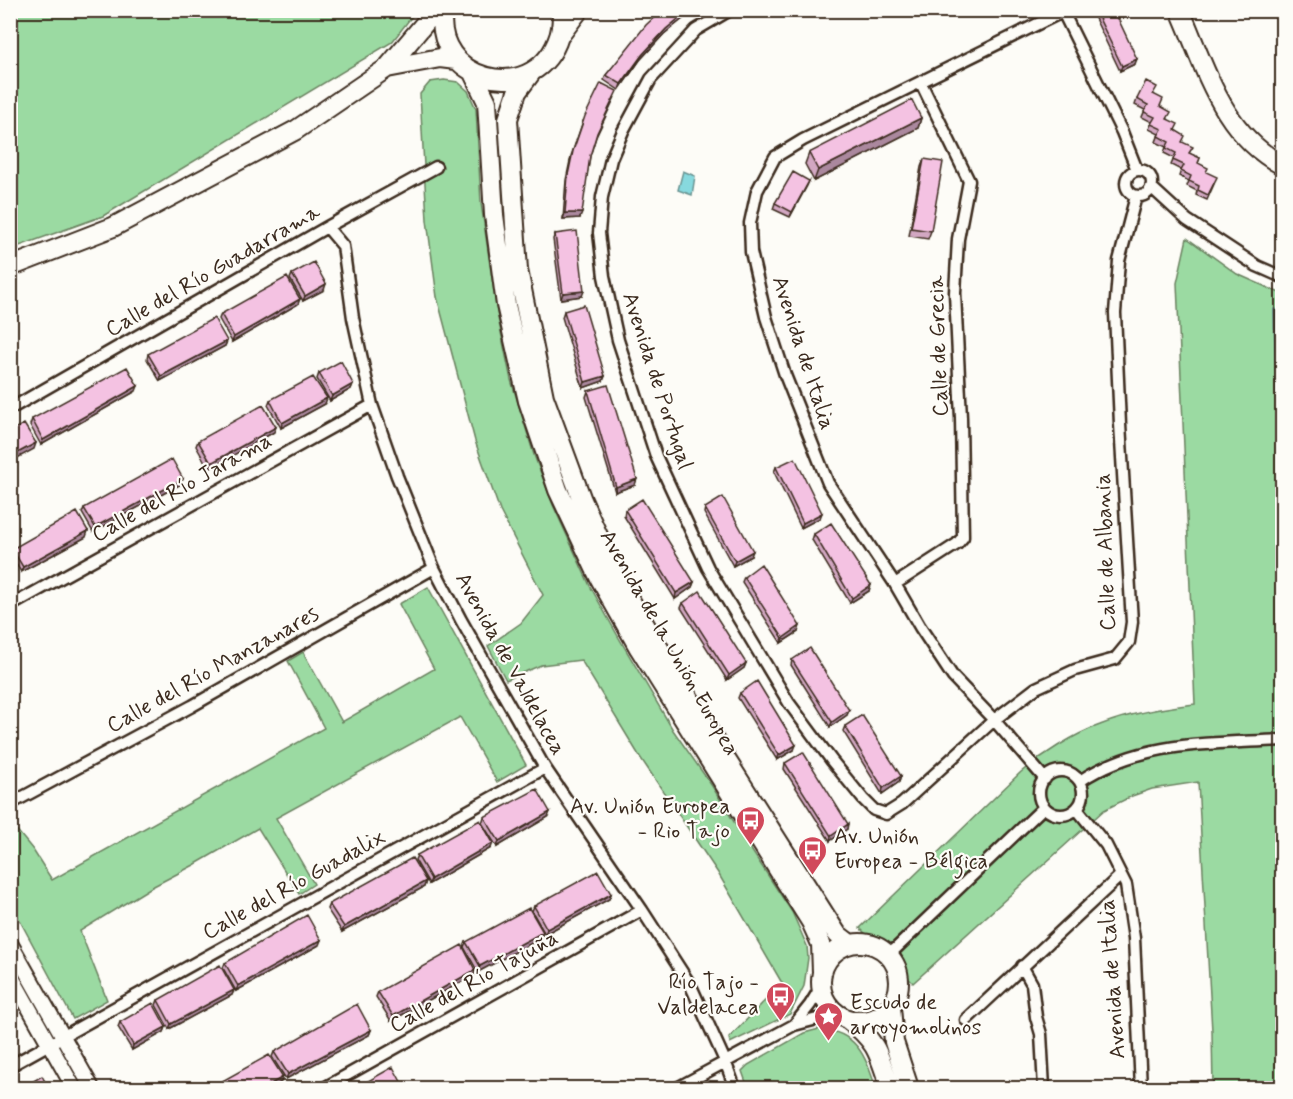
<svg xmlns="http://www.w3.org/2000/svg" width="1293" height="1099" font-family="Mynerve,sans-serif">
	<rect width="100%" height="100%" fill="#fdfcf7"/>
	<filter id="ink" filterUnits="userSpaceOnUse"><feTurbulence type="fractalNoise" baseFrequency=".0167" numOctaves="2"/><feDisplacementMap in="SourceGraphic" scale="12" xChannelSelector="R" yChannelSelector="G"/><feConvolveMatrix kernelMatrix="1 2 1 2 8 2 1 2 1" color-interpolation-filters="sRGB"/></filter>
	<g filter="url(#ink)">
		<path fill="#9bdaa2" stroke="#6b8260" stroke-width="1.5" d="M10,11L11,10L416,11L392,42L103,216L11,249Z
			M444,80L458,82L468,91L476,109L481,203L497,313L511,380L534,455L553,505L590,586L619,638L673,730L712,786L750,848L792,912L807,946L808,958L804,986L790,1014L730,1043L729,1038L782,983L718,873L640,757L581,660L541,665L506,680L488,646L521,623L543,595L500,511L475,441L437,297L427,220L420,94L430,82Z
			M1187,238L1237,274L1282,294V1088H1213L1212,1031L1198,782L1152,789L1132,796L1104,810L913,983L860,928L1021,772C1042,755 1074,734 1100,725C1130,713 1163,708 1195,704L1177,283Z
			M428,587L526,765L497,782L460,717L276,818L314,884L299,894L258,828L194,865L150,888L80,931L107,1000L73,1019L11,904V823L33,850L52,880L324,728L288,661L303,652L342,722L434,669L399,604Z
			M819,1029C858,1032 865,1056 876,1088H748L742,1071L748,1065L804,1033Z"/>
		<path fill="#87d9de" stroke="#699391" stroke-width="1.5" d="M683,171L695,176L692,195L678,190Z"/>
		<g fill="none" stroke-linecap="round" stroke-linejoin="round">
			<path stroke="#699391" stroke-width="4" d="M1281,244L1280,233L1282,228
				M1275,310L1282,530"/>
			<defs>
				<path id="minor" d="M730,10L696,30L651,79L623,131L611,159L602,197L599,233L604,276L618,340L656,456L708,568L789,703L832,761L863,799L874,810L886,814L902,804L994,720L1036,688L1075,670L1115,659L1129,642L1132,622L1120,424L1115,313L1119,261L1136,196
					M1062,10L1122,132L1137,170
					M1126 183a13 13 0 1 1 26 0a13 13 0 1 1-26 0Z
					M1151,187L1187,220L1257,266L1282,277
					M327,227L343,246L353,318L372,405L397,476L434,568L461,620L545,768L642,910L691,986L725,1061L735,1088
					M10,409L327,227L436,167
					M895,584L957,544L963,537L961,418L955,293L958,239L969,181L921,83
					M10,606L372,405
					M1039 793a22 22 0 1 1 44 0a22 22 0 1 1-44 0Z
					M1045,779L994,720L953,677L920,627L895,584L828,483L785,375L766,317L751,252L750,223L757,191L775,157L803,140L1062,12
					M1080,781C1141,740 1212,744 1282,740
					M10,804L192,706L434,568
					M1077,809L1106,845L1126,885L1134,938L1141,1088
					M889,955L1044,807
					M1022,966L1032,984L1036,1017L1041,1034L1044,1088
					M966,1020L1121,875
					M794,1025L810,1005L821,987
					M10,1066L545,768
					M324,1088L642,910
					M677,1088L794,1025L821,1018H844"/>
				<path id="tertiary" d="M10,943L92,1088
					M10,974L74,1088"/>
				<path id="primary" d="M443,10C432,80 530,107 557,42C561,33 563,20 561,10
					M1180,10C1206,69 1222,133 1282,165
					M561,34L579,10
					M387,68L440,58L456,60
					M473,73L487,102L494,215L506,305L528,401L558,490L599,577L639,648L811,922L821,944L822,972
					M531,73L517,92L508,119L518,270L544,397L582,500L618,580L720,750L837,934L850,944
					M10,267L113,227L296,130L387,68L436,10
					M821 982a39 39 0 1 1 78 0a39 39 0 1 1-78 0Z
					M891,1007L894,1042L909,1088
					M847,1019C877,1041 879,1054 890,1088"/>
			</defs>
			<use href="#minor" stroke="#3b2a1e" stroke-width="15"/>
			<use href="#tertiary" stroke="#3b2a1e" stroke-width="18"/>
			<use href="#primary" stroke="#3b2a1e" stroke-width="22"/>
			<use href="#minor" stroke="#fdfcf7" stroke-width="10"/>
			<use href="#tertiary" stroke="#fdfcf7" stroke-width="14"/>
			<use href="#primary" stroke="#fdfcf7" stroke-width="18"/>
		</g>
		<path fill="#d2a7c2" stroke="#3b2a1e" stroke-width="1.5" d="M662,10H694L664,34L640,60L619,90L604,80L606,75Z
			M1091,10H1114L1135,64L1120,71Z
			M1154,94L1168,119L1190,154L1200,158L1198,163L1215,182L1207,200L1196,195L1197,191L1187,186L1189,181L1179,176L1181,170L1171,165L1174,158L1164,153L1166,147L1156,142L1159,134L1149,129L1152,122L1142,117L1145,110L1135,105L1137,99Z
			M615,97L596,137L590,156L580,218L563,219L566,180L571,156L583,121Z
			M921,118L918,128L814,181L805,164L809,153Z
			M924,159L931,231L928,239L909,236L921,167Z
			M809,181L790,217L773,209L775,203Z
			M555,234L582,296L561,299L553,239Z
			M292,274L324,290L303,301L290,279Z
			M298,304L232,342L219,319L221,314Z
			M564,311L605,376L603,381L583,388L562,317Z
			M227,341L225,346L160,381L147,359L148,354Z
			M319,373L353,384L351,389L330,401L317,379Z
			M136,391L41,445L30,425L32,419Z
			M588,391L635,485L615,492L586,397Z
			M270,400L325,404L281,428L268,405Z
			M274,432L209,469L196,446L198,441Z
			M776,467L820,518L801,528L774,472Z
			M181,484L93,532L82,513L84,508Z
			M705,508L751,556L733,566L704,513Z
			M625,510L694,582L692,587L675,599L624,516Z
			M814,534L869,591L850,603L812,540Z
			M86,537L21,572L10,555L12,549Z
			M744,577L798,632L781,643L742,582Z
			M683,603L746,663L744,668L727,680L681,608Z
			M792,660L849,710L847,715L830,727L791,665Z
			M740,693L794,750L777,760L738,698Z
			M845,726L901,776L899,782L882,794L843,731Z
			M785,763L847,829L830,841L784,769Z
			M484,817H548L497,847L482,823Z
			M491,848L429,884L415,860L417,855Z
			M426,881L424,887L342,932L327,909L329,904Z
			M611,894L609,899L545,934L532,911L534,906Z
			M543,932L541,938L478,972L464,947L466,942Z
			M319,945L236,991L223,968L225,963Z
			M475,970L474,975L391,1021L376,997L378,992Z
			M234,990L232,995L169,1029L156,1005L158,1000Z
			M120,1022L166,1027L164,1032L132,1050L118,1027Z
			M371,1030L369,1035L286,1079L272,1057L274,1052Z"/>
		<path fill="#ab889e" stroke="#3b2a1e" stroke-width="1.5" d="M689,10H694L664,34L640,60L619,90L621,84L642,55L666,29Z
			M1137,59L1135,64L1120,71L1122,66Z
			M921,118L918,128L814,181L818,170Z
			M809,181L807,186L790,217L792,212Z
			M565,213H582L580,218L563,219Z
			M326,284L324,290L303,301L305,296Z
			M584,291L582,296L561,299L563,293Z
			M300,299L298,304L232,342L234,337Z
			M227,341L225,346L160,381L161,376Z
			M605,376L603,381L583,388L585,382Z
			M353,384L351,389L330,401L332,396Z
			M138,386L136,391L41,445L43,440Z
			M327,398L325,404L281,428L282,423Z
			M276,427L274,432L209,469L211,463Z
			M36,443L34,449L10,462V457Z
			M183,479L181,484L93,532L95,527Z
			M637,479L635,485L615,492L616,487Z
			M822,513L820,518L801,528L803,523Z
			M88,531L86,537L21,572L23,567Z
			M753,551L751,556L733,566L735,561Z
			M16,571L14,576L10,578V574Z
			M694,582L692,587L675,599L676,593Z
			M871,585L869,591L850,603L852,598Z
			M800,626L798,632L781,643L783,638Z
			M746,663L744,668L727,680L729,675Z
			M849,710L847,715L830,727L832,722Z
			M796,745L794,750L777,760L779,755Z
			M901,776L899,782L882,794L883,788Z
			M550,812L548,817L497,847L499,841Z
			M848,824L847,829L830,841L831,836Z
			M493,843L491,848L429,884L431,879Z
			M426,881L424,887L342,932L344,927Z
			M611,894L609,899L545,934L547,929Z
			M543,932L541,938L478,972L480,966Z
			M321,940L319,945L236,991L238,986Z
			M475,970L474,975L391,1021L393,1016Z
			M234,990L232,995L169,1029L171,1024Z
			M166,1027L164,1032L132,1050L133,1045Z
			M371,1030L369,1035L286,1079L288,1074Z
			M283,1077L281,1082L270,1089H262Z"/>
		<path fill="#f4c2e2" stroke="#3b2a1e" stroke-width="1.5" d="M662,10H689L666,29L642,55L621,84L606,75L646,25Z
			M1095,10H1114L1137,59L1122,66Z
			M1146,81L1157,87L1153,94L1163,99L1160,106L1171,112L1167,119L1178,124L1175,130L1185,136L1182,142L1193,147L1189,153L1200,158L1198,163L1208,168L1206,172L1217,177L1208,195L1198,190L1199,186L1189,181L1191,176L1181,171L1184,165L1173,160L1176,153L1166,148L1169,142L1158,136L1162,129L1151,124L1155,117L1144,112L1148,105L1137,99Z
			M601,83L617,91L597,133L590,156L582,213H565L568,175L573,151L585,116Z
			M912,100L921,118L818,170L809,153Z
			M924,159L943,162L931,231L911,228Z
			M793,172L809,181L792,212L775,203Z
			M577,231L584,291L563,293L555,234Z
			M314,262L326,284L305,296L292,274Z
			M287,277L300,299L234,337L221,314Z
			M584,305L605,376L585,382L564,311Z
			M214,318L227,341L161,376L148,354Z
			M341,361L353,384L332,396L319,373Z
			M127,367L138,386L43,440L32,419Z
			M313,377L327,398L282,423L270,400Z
			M608,385L637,479L616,487L588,391Z
			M263,405L276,427L211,463L198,441Z
			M24,424L36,443L10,457V431Z
			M795,458L822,513L803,523L776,467Z
			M172,459L183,479L95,527L84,508Z
			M723,497L753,551L735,561L705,508Z
			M642,499L694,582L676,593L625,510Z
			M77,512L88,531L23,567L12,549Z
			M831,523L871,585L852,598L814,534Z
			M10,563L16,571L10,574Z
			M761,564L800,626L783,638L744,577Z
			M700,591L746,663L729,675L683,603Z
			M810,648L849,710L832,722L792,660Z
			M757,681L796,745L779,755L740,693Z
			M862,715L901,776L883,788L845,726Z
			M803,752L848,824L831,836L785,763Z
			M537,789L550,812L499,841L484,817Z
			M480,820L493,843L431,879L417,855Z
			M412,858L426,881L344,927L329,904Z
			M598,871L611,894L547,929L534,906Z
			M529,908L543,932L480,966L466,942Z
			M307,915L321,940L238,986L225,963Z
			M462,945L475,970L393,1016L378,992Z
			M220,965L234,990L171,1024L158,1000Z
			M153,1003L166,1027L133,1045L120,1022Z
			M357,1004L371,1030L288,1074L274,1052Z
			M269,1055L283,1077L262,1089H208Z
			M393,1067L405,1089H354Z
			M42,1076L49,1089H20Z"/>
	</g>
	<defs>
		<symbol id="bus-pin" viewBox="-11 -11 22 30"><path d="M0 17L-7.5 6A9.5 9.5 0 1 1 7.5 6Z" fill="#d1495b" stroke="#fdfcf7"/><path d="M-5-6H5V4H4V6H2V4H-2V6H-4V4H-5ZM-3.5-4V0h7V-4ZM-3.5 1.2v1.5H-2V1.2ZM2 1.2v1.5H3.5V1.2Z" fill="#fff"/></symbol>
		<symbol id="sight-pin" viewBox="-11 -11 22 30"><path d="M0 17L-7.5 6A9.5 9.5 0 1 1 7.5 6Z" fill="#d1495b" stroke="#fdfcf7"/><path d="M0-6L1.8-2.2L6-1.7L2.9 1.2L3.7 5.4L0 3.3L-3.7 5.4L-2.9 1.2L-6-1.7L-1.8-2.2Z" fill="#fff"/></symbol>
	</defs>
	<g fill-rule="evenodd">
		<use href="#bus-pin" x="734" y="804" width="33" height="45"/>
		<use href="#bus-pin" x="796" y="834" width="33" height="45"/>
		<use href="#bus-pin" x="764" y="980" width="33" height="45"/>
		<use href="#sight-pin" x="812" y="1000" width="33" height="45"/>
	</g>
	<g text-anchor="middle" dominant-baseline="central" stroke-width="4.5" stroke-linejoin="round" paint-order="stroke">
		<g font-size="22" fill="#3b2a1e" stroke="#fdfcf7">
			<text transform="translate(213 271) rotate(-30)">Calle del Río Guadarrama</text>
			<text transform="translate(939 346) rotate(-92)">Calle de Grecia</text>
			<text transform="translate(803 353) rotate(72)">Avenida de Italia</text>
			<text transform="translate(657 381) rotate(72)">Avenida de Portugal</text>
			<text transform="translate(182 488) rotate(-29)">Calle del Río Jarama</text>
			<text transform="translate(1106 552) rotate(-92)">Calle de Albania</text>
			<text transform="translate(669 643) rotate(60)">Avenida de la Unión Europea</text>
			<text transform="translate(510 664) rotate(61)">Avenida de Valdelacea</text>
			<text transform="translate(213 670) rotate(-29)">Calle del Río Manzanares</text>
			<text transform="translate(294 885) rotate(-29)">Calle del Río Guadalix</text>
			<text transform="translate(1113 979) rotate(-94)">Avenida de Italia</text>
			<text transform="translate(474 982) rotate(-29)">Calle del Río Tajuña</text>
		</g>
		<g font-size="22" fill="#3b2a1e" stroke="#fdfcf7" text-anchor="end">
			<text x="730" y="807">Av. Unión Europea<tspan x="730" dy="25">- Rio Tajo</tspan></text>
			<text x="834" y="837" text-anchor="start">Av. Unión<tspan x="834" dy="25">Europea - Bélgica</tspan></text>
			<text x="759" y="983">Río Tajo -<tspan x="759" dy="25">Valdelacea</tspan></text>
			<text x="850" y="1003" text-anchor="start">Escudo de<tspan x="850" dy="25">arroyomolinos</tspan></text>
		</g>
	</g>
	<rect width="1293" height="1099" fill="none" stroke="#fdfcf7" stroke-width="36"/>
	<rect x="18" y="18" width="1257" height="1063" fill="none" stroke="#3b2a1e" stroke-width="2" filter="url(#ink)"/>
</svg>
